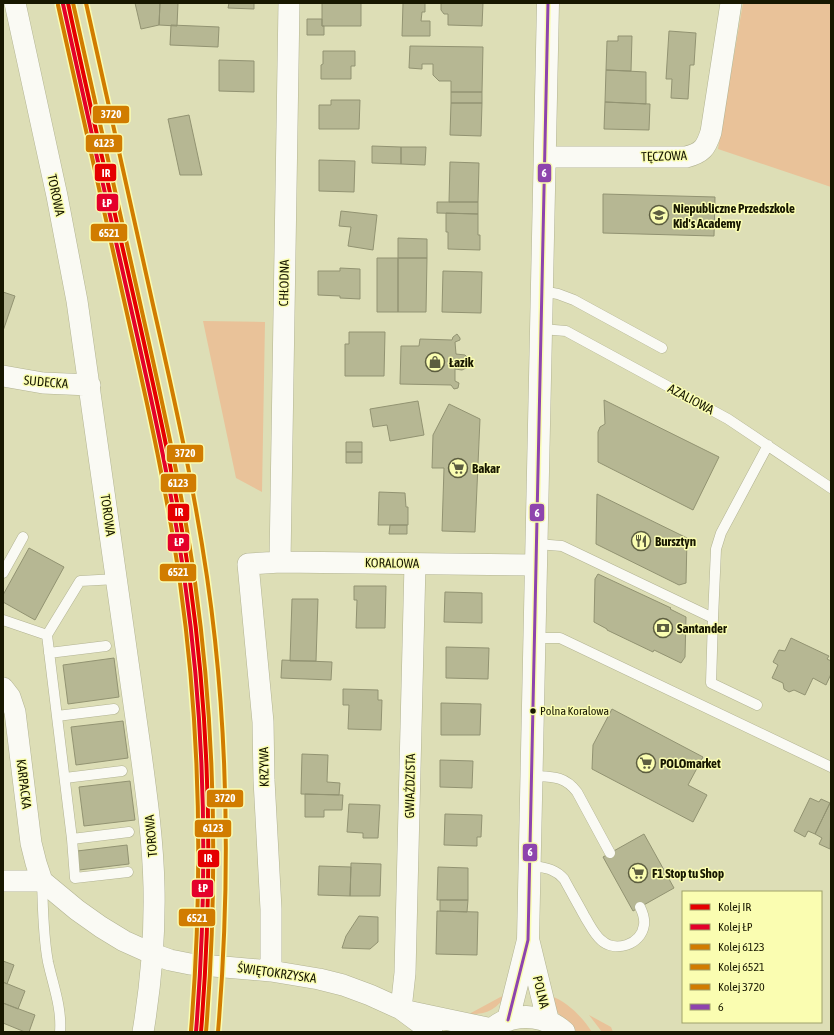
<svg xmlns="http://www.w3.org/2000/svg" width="834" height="1035" font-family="'Asap Condensed',sans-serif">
	<rect width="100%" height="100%" fill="#dddeb6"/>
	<path fill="#e9c299" d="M743,3H831V187L718,149Z
		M203,321L265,322L262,492L236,478Z
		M506,994C498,1009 486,1015 469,1014Z
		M551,996C568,1002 582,1017 592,1032H577L557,1012Z
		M589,1015L611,1027L613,1032H602Z"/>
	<path fill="#b6b793" stroke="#929372" d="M135,3H160L159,25L141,29Z
		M160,3H178L177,26L159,25Z
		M229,3H254V9L228,8Z
		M322,3H361V26H322Z
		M403,3H425V12H422L421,21H430V36H402Z
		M441,3H483L482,26L448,25V14H444L441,10Z
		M307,19H322V26H324V35H307Z
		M171,25L219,27L218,47L170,45Z
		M669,31L696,33L694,65H690L688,99L671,98L672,79H666Z
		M618,36H632L631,71L606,70L607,41H618Z
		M410,46L483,47L482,92H451V81H439L433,75V64H422V69L409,68Z
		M323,51H355V66H351V79H321V65L323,64Z
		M219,60L254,61V92L219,91Z
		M606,70L646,72V104L605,102Z
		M451,92H482V103H451Z
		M331,100H360L359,129H319V105H331Z
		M605,102L650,104L649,130L604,129Z
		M451,103H482L481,136L450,135Z
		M189,115L202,175H180L168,119Z
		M372,146L401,147V164L372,163Z
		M401,147H426L425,165L401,164Z
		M319,160L355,161L354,192L319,191Z
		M450,162L479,163L478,202H449Z
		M603,194L715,197L714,236L603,233Z
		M437,202H478V214L437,213Z
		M341,211L377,215L373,250L348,246L351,227L339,226Z
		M446,213L478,214V235H480V250L448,249V232H446Z
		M398,238L427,239V258H398Z
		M377,258H398V312H377Z
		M398,258H427L426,312H398Z
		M340,268L360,269V299L340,298V296L318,295V271H340Z
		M443,271L482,272L481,313L442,312Z
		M3,292L15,296L3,331Z
		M349,332H385L384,376H345V344H349Z
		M457,334L460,338V340L455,342L456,354L465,355L470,360L468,367L462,370L455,369V381L459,383L458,388L454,389L451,385L400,384L401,346H419L420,339L452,340L453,337Z
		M604,400L719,457L693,510L598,462V432L600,427L605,424Z
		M418,401L424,435L390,441L387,425L373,427L370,409Z
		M449,404L480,419L475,532L442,531L444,468H432L433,435Z
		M346,442H362V452H346Z
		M346,452H362V463H346Z
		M379,492L405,493L406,507H408V525H378Z
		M597,494L687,538L686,583L679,585L596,544Z
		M390,525H407V534H389Z
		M29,548L64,567L35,620L3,602V595Z
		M598,574L671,608L670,609L686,617L685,657L681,663L654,650L653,652L607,630V629L594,622L595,579Z
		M354,586H386L385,628H356L357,600H354Z
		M445,592L482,593V623L444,622Z
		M292,599H318L316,661H290Z
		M791,638L829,656L827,659L831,661V674L826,685L813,678L805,695L794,690L789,692L784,689L783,683L772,678L778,665L773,662L779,650L785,651Z
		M446,647L489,648L488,679L446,678Z
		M114,658L119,697L68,704L63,665Z
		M282,660L332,662L331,680L281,678Z
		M343,689L378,690V700H382L381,730L348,729L349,705H343Z
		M441,703L481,704L480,735H441Z
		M612,709L703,757L688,785L707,795L693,822L592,769L593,745Z
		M123,721L128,758L76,765L71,727Z
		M302,754L328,755L327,782L340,783L339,795L301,794Z
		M440,760L473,761L472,788L440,787Z
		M130,781L135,820L84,826L79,787Z
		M305,794L343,795L342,810H324V817H305Z
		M810,798L819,802L821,799L830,803L815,834L808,831L805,837L794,831Z
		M830,803L831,804L830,849L819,844L822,838L815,834Z
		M349,804L380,805L378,838H363V833L347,832Z
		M445,814L482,815L481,837H477V846L444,845Z
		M644,834L674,888L633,911L603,857Z
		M127,845L129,864L79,870L77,851Z
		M351,863L381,864L380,896H350Z
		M319,866L351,867L350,896L318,895Z
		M438,867L468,868V900H437Z
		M440,900H468L467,912L440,911Z
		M437,911L478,912L477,955L436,954Z
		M359,916L378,917V942L370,949L342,948L346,936Z
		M3,961L14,965L7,984L3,982Z
		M3,982L25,991L18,1009L3,1003Z
		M3,1003L35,1015L29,1032H25L3,1023Z"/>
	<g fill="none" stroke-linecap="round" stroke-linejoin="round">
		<defs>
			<path id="service" d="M542,291L558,294L574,300L662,348
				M542,329L566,331L728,419L831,488
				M537,544L562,546L713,618L716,549L721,533L768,445
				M3,573L23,537
				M713,618L711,683L757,705
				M3,620L47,635L72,839L129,832
				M47,635L80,581L117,579
				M535,638H560L831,767
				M49,653L106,646
				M57,716L114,709
				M532,776C551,777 564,775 577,792L610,853
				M65,778L122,771
				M72,839L75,878L128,872
				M530,865C544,868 555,868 564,879C571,892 578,904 585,917C590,925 594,934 601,940C615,953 641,945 644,925C645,918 643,913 640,907
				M42,881C43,908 43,936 48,962C53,985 62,1008 60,1032"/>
			<path id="minor" d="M15,3L57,196L77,301L141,754C147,798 153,842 154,887C155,936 151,984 143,1032
				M545,157H686C702,153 706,148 711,132L731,3
				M3,376L43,383L90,385
				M280,562L289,3
				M3,688L10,697L15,712L31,843L36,863L42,881
				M3,881H42L77,910L101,927L124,941L153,954L170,960L190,964L271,971L319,979L343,985L370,995L401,1009L432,1032
				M271,971V909L264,780L263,722L248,564L280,562L536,565
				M401,1009L405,973L415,564
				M407,1011L492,1029"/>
			<path id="tertiary" d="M529,943L548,1021
				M508,1020L528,940L548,3
				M489,1032C510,1011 543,1013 564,1032"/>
		</defs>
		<use href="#service" stroke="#b2b392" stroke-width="11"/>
		<use href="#minor" stroke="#b2b392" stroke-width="22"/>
		<use href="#tertiary" stroke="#b2b392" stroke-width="23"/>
		<use href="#service" stroke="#fafaf4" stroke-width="10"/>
		<use href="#minor" stroke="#fafaf4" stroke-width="21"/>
		<use href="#tertiary" stroke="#fafaf4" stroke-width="22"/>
		<defs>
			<path id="bus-1" d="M508,1020L528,940L548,3"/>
		</defs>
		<use href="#bus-1" stroke="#fafdb1" stroke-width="6"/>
		<use href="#bus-1" stroke="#8e44ad" stroke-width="3"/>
		<defs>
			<path id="rail-1" d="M68,3C91,111 116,218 140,325C159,410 178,496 190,582C211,732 213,882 201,1032"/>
			<path id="rail-2" d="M63,4C86,111 111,219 135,326C154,411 173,496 185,583C206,732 208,882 196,1032"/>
			<path id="rail-3" d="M73,3C97,111 121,218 145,325C164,410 183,496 195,582C216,733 218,881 206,1032"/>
			<path id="rail-4" d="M58,5C82,112 106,219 130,327C149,411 168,497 180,583C201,732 203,881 191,1031"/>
			<path id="rail-5" d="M86,3C108,104 131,204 153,305C178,415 203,527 215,640C229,771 229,900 218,1032"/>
		</defs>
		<use href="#rail-1" stroke="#fafdb1" stroke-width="7"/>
		<use href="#rail-2" stroke="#fafdb1" stroke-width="7"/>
		<use href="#rail-3" stroke="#fafdb1" stroke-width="7"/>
		<use href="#rail-4" stroke="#fafdb1" stroke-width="7"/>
		<use href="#rail-5" stroke="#fafdb1" stroke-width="7"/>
		<use href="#rail-1" stroke="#e50000" stroke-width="4"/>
		<use href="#rail-2" stroke="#e4002b" stroke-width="4"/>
		<use href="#rail-3" stroke="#d17c00" stroke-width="4"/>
		<use href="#rail-4" stroke="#d17c00" stroke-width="4"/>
		<use href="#rail-5" stroke="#d17c00" stroke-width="4"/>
	</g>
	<defs>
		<symbol id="school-ring" viewBox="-11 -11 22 22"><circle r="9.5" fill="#fafdb1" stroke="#5c5d40" stroke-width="1.5"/><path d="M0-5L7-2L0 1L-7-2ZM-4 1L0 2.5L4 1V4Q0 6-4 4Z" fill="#5c5d40"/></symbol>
		<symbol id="shop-ring" viewBox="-11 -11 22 22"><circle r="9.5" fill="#fafdb1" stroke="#5c5d40" stroke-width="1.5"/><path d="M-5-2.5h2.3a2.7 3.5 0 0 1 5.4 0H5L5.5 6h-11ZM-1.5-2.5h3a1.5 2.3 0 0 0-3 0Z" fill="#5c5d40"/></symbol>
		<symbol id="supermarket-ring" viewBox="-11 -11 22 22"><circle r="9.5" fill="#fafdb1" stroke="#5c5d40" stroke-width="1.5"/><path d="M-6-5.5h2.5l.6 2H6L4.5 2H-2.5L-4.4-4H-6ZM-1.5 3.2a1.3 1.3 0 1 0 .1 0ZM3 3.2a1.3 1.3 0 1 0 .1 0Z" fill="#5c5d40"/></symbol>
		<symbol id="restaurant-ring" viewBox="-11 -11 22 22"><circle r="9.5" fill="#fafdb1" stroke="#5c5d40" stroke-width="1.5"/><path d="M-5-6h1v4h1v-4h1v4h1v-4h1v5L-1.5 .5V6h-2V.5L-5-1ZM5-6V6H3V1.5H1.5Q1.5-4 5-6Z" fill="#5c5d40"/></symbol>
		<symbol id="bank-ring" viewBox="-11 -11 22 22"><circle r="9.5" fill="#fafdb1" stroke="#5c5d40" stroke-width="1.5"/><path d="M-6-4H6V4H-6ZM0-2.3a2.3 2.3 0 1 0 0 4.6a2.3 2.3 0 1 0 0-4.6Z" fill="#5c5d40"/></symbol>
	</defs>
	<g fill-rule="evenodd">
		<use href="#school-ring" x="648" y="204" width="22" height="22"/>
		<use href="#shop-ring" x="424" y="351" width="22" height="22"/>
		<use href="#supermarket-ring" x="447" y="457" width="22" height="22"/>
		<use href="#restaurant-ring" x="630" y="530" width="22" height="22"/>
		<use href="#bank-ring" x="652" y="617" width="22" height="22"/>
		<use href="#supermarket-ring" x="635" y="752" width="22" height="22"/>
		<use href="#supermarket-ring" x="627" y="862" width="22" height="22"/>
	</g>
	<circle fill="#171700" stroke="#fafdb1" stroke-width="1.5" cx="533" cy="711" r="3.5"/>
	<g text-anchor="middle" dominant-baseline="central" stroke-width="3" stroke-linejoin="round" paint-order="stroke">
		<g font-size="12" fill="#171700" stroke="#fafdb1" text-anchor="start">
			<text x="540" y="711">Polna Koralowa</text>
		</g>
		<g font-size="13" fill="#171700" stroke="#fafdb1">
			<text transform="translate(664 156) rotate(-2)">TĘCZOWA</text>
			<text transform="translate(56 195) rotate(78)">TOROWA</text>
			<text transform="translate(284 283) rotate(-89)">CHŁODNA</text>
			<text transform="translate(46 382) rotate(5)">SUDECKA</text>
			<text transform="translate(691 399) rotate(28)">AZALIOWA</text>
			<text transform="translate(108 515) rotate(82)">TOROWA</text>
			<text transform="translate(392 563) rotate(1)">KORALOWA</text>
			<text transform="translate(264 767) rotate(-91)">KRZYWA</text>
			<text transform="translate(24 784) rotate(83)">KARPACKA</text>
			<text transform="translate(410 786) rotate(-89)">GWIAŹDZISTA</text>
			<text transform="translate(151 836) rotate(-95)">TOROWA</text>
			<text transform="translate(277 973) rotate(8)">ŚWIĘTOKRZYSKA</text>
			<text transform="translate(541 992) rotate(76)">POLNA</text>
		</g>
		<g font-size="13" font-weight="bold" fill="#171700" stroke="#fafdb1" text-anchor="start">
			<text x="673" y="208">Niepubliczne Przedszkole<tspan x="673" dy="15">Kid's Academy</tspan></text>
			<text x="449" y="362">Łazik</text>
			<text x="472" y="468">Bakar</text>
			<text x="655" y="541">Bursztyn</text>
			<text x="677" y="628">Santander</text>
			<text x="660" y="763">POLOmarket</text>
			<text x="652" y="873">F1 Stop tu Shop</text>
		</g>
	</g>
	<g stroke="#fafdb1" stroke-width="1.5">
		<rect x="92" y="105" width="38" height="19" rx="4" fill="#d17c00"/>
		<rect x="85" y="134" width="38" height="19" rx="4" fill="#d17c00"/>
		<rect x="94" y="163" width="23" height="19" rx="4" fill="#e50000"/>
		<rect x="537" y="163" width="15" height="20" rx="4" fill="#8e44ad"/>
		<rect x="96" y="193" width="23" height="19" rx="4" fill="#e4002b"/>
		<rect x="90" y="223" width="38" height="19" rx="4" fill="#d17c00"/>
		<rect x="166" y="444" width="38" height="19" rx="4" fill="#d17c00"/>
		<rect x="160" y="473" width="37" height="20" rx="4" fill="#d17c00"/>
		<rect x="167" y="503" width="23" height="19" rx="4" fill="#e50000"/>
		<rect x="529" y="503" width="16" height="19" rx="4" fill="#8e44ad"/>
		<rect x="167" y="533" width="23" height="19" rx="4" fill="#e4002b"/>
		<rect x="159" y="563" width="38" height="19" rx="4" fill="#d17c00"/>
		<rect x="206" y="789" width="38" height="19" rx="4" fill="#d17c00"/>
		<rect x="194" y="819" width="38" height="19" rx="4" fill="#d17c00"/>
		<rect x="522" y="843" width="16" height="19" rx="4" fill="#8e44ad"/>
		<rect x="197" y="849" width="23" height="19" rx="4" fill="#e50000"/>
		<rect x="191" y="879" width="23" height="19" rx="4" fill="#e4002b"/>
		<rect x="178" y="908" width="38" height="19" rx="4" fill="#d17c00"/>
	</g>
	<g font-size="11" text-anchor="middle" font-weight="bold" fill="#fff">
		<text x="111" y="118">3720</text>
		<text x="104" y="147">6123</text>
		<text x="106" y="177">IR</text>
		<text x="544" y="177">6</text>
		<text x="107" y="207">ŁP</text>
		<text x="109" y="237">6521</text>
		<text x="185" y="457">3720</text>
		<text x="178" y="487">6123</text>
		<text x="179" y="516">IR</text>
		<text x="537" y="517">6</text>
		<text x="179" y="546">ŁP</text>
		<text x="178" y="576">6521</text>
		<text x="225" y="802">3720</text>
		<text x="213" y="832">6123</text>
		<text x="530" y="856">6</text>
		<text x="208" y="862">IR</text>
		<text x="203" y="892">ŁP</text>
		<text x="197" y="922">6521</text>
	</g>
	<rect width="834" height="1035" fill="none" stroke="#171700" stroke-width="8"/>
	<rect x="682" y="891" width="140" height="132" fill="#fafdb1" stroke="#9fa16a"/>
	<rect x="690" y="904" width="20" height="6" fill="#e50000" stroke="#9fa16a"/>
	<text x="718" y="911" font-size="12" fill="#171700">Kolej IR</text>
	<rect x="690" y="924" width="20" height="6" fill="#e4002b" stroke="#9fa16a"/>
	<text x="718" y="931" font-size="12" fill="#171700">Kolej ŁP</text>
	<rect x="690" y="944" width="20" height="6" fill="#d17c00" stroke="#9fa16a"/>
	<text x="718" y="951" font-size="12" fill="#171700">Kolej 6123</text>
	<rect x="690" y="964" width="20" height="6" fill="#d17c00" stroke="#9fa16a"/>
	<text x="718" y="971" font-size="12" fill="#171700">Kolej 6521</text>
	<rect x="690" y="984" width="20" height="6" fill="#d17c00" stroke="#9fa16a"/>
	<text x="718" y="991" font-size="12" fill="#171700">Kolej 3720</text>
	<rect x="690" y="1004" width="20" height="6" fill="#8e44ad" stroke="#9fa16a"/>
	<text x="718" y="1011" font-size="12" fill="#171700">6</text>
</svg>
